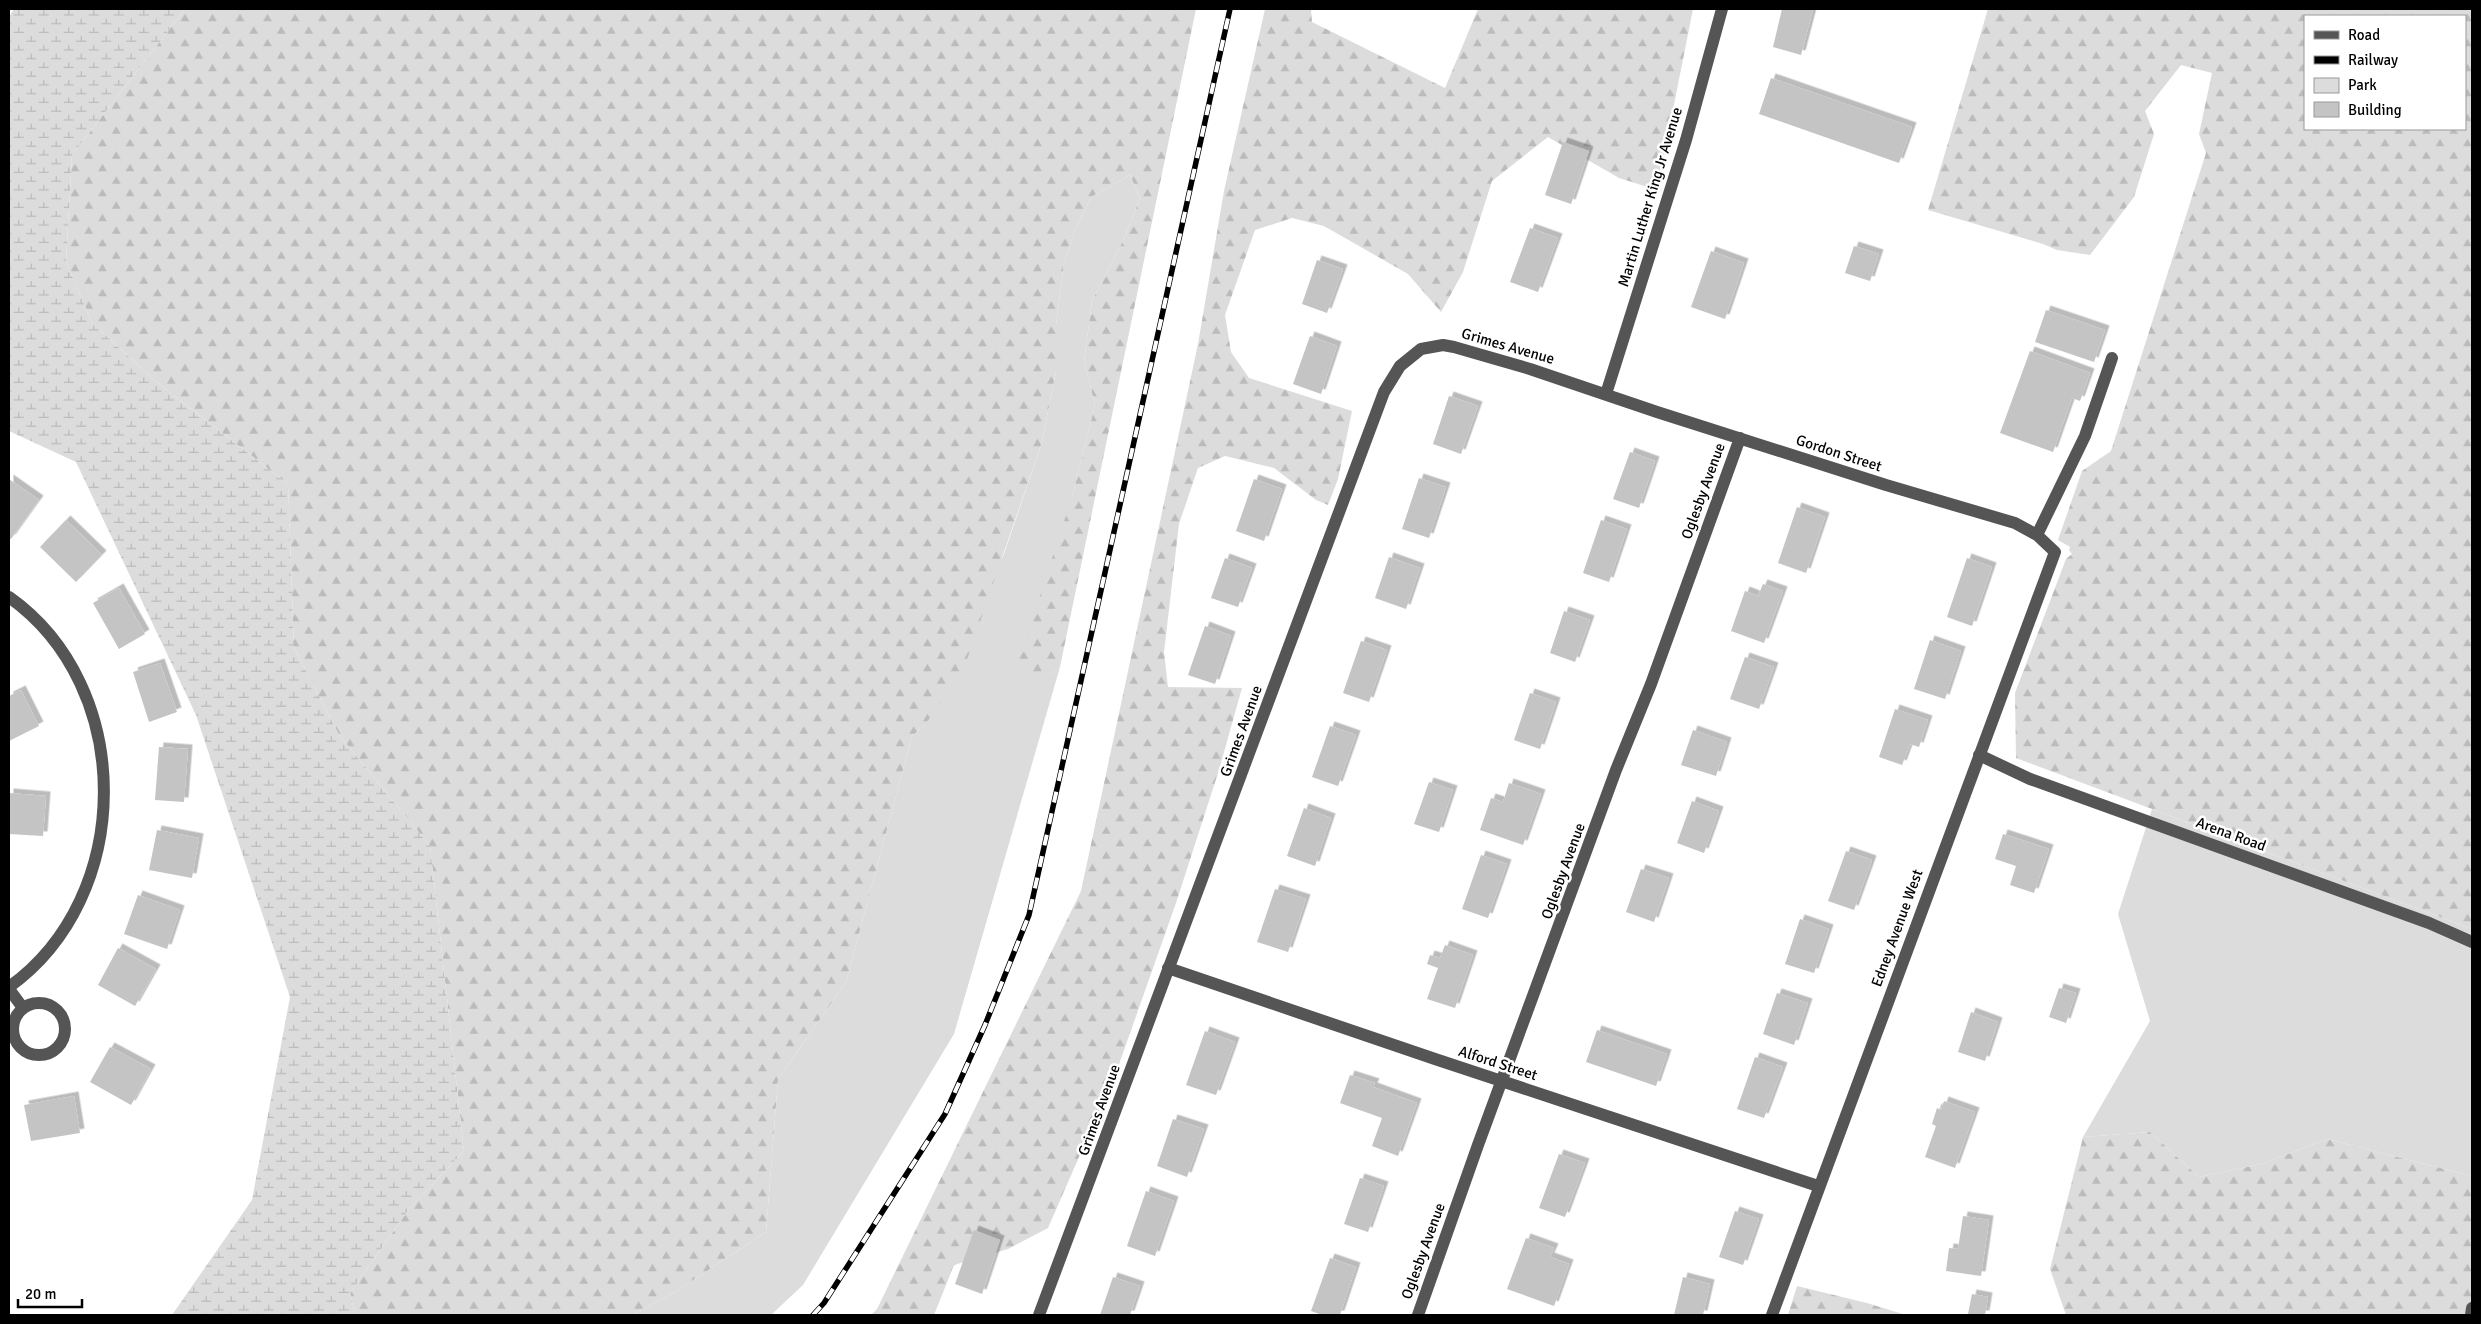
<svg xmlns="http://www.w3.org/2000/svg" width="2481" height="1324" font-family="Signika,sans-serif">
	<defs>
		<pattern id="forest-firs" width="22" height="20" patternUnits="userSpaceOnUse" patternTransform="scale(1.25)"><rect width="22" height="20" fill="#dcdcdc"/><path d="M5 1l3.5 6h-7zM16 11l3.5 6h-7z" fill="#bbb"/></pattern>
		<pattern id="wetland-marsh" width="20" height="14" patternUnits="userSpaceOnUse" patternTransform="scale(1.25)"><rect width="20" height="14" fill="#dcdcdc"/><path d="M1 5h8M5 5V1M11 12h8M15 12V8" fill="none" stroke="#bbb"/></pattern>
		<filter id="shadow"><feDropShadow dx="4.5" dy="-4.5" stdDeviation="0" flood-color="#0004"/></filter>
	</defs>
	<rect width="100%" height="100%" fill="#fff"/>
	<path fill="#dcdcdc" d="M1130,175L1140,198L1123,241L1092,301L1084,361L1095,405L1072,497L1052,674L1060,667L954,1034L803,1285L771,1315H632L675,1292L766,1232L778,1079L846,982L912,736L924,726L1004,554L1042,442L1056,371V325L1064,263L1074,233L1091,197Z
		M2152,809L2472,929V1176L2327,1139L2262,1164L2199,1177L2150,1132L2083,1137L2150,1021L2118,914Z"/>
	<path fill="url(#forest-firs)" fill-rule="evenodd" d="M185,9H1196L1060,667L1052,674L1030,677L1018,663L1072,497L1095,405L1084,361L1092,301L1123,241L1140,198L1130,175L1091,197L1074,233L1064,263L1056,325V371L1042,442L963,671L924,726L912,736L846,982L778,1079L766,1232L675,1292L632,1315H355L350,1293L409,1209L464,1151L430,846L339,735L294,647L288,484L159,384L92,323L66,261L72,155Z
		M1265,9H1311L1312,22L1445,88L1478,9H1693L1657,190L1619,178L1548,137L1492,181L1463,272L1441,312L1408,274L1324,226L1292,218L1255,230L1225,315L1231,352L1249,378L1352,411L1338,479L1328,505L1316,500L1274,468L1225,456L1198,468L1179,524L1164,652L1168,687L1242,688L1219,770L1176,903L1117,1070L1048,1228L1008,1249L954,1265L934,1315H871L877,1309L1081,891L1198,344L1224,191Z
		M1988,9H2472V929L2016,758L2015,693L2066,559L2072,554L2069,550L2070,547L2058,540L2082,471L2111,451L2206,153L2199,134L2212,73L2181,65L2145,111L2154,134L2134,197L2090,255L2057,250L2043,244L1928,210ZM2305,16H2465V129H2305Z
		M2150,1132L2199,1177L2262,1164L2327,1139L2472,1176V1315H2066L2050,1269L2083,1137Z
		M1797,1286L1867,1303L1906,1315H1788Z"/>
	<path fill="url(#wetland-marsh)" d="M14,9H185L72,155L66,261L92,323L159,384L288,484L294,647L339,735L430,846L464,1151L409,1209L350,1293L355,1315H172L252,1200L290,997L196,715L76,462L9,431V17Z"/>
	<path fill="#c4c4c4" filter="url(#shadow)" d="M1782,9H1813L1801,55L1773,47Z
		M1771,78L1912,127L1899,163L1759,114Z
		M1563,142L1589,151L1571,204L1545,195Z
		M1530,228L1558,238L1538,292L1510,282Z
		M1854,246L1879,254L1870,281L1845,273Z
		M1711,251L1744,263L1725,319L1691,307Z
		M1317,260L1343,269L1327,313L1302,304Z
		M2046,310L2105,330L2094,362L2035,342Z
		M1310,336L1337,346L1321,394L1293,384Z
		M2030,351L2090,373L2080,401L2072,398L2053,452L2000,433Z
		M1449,396L1478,406L1461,454L1433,444Z
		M1630,452L1655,461L1639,508L1613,499Z
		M1419,478L1446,487L1429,538L1402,529Z
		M9,479L39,500L11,539L9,538Z
		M1254,479L1282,489L1264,541L1236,531Z
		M1797,507L1825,517L1806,573L1778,563Z
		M66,520L102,555L76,582L40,547Z
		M1601,520L1627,529L1609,582L1583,573Z
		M1389,557L1420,568L1406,609L1375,598Z
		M1225,558L1252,568L1238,607L1211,598Z
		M1967,558L1992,567L1972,626L1947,617Z
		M1763,584L1783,591L1764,643L1731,631L1745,591L1758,596Z
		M119,588L145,634L119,649L93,603Z
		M1564,611L1590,620L1575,662L1550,653Z
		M1205,626L1231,636L1215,684L1188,675Z
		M1930,640L1961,651L1945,699L1914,689Z
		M1361,641L1387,650L1369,702L1343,693Z
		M1745,657L1774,667L1759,709L1730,699Z
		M160,663L177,712L149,722L133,672Z
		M21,690L39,726L9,741V696Z
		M1530,693L1556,702L1540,749L1514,740Z
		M1895,709L1928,720L1919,747L1910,744L1902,765L1879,757Z
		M1330,726L1356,735L1338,786L1312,777Z
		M1693,730L1727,742L1716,776L1681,765Z
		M159,747L188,749L184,802L155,800Z
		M1429,782L1453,790L1439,832L1414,824Z
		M1509,783L1541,794L1523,845L1480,830L1491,798L1503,802Z
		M9,793L46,796L43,836L9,834Z
		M1692,801L1719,811L1704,853L1677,843Z
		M1304,808L1331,818L1315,866L1287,856Z
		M157,830L199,838L192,878L149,870Z
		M2003,834L2049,849L2034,893L2010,885L2016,866L1995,859Z
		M1846,851L1872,860L1854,910L1828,901Z
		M1481,855L1507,864L1488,918L1462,909Z
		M1641,869L1669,878L1654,922L1626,912Z
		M1275,889L1306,899L1288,952L1257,942Z
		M138,895L180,910L167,949L124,934Z
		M1800,919L1829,929L1814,973L1785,964Z
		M1445,945L1473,955L1455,1008L1427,999L1438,968L1427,964L1430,955L1440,958Z
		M118,948L156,969L135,1006L98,985Z
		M2059,988L2076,993L2066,1023L2049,1017Z
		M1777,993L1808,1003L1794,1045L1763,1034Z
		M1971,1012L1998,1022L1985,1061L1958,1052Z
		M1597,1030L1667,1054L1656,1086L1586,1062Z
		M1205,1031L1235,1042L1216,1095L1186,1085Z
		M110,1047L151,1069L131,1105L90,1082Z
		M1755,1057L1783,1067L1764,1118L1737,1109Z
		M1350,1075L1375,1083L1373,1087L1417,1103L1398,1156L1372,1146L1382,1118L1340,1103Z
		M74,1096L80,1133L31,1141L24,1105Z
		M1944,1101L1975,1112L1955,1168L1925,1157L1936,1126L1932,1124L1937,1108L1941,1110Z
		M1173,1119L1204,1129L1187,1177L1157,1166Z
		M1559,1154L1585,1163L1565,1217L1539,1208Z
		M1360,1178L1384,1186L1368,1232L1344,1224Z
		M1146,1191L1174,1201L1155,1256L1127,1246Z
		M1735,1211L1759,1219L1743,1265L1719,1257Z
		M1963,1216L1989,1220L1981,1276L1946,1271L1949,1248L1958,1249Z
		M974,1230L1000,1240L982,1294L955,1284Z
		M1526,1238L1554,1248L1550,1257L1569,1264L1554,1306L1507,1289Z
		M1330,1258L1356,1267L1340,1315H1322L1311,1311Z
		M1113,1277L1140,1286L1130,1315H1100Z
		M1683,1277L1710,1284L1703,1315H1674Z
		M1972,1294L1988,1297L1985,1315L1968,1314Z"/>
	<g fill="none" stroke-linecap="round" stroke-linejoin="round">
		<path stroke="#555" stroke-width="12" d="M1606,394L1686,140L1722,9
			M2037,535L2085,436L2112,358
			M9,597C136,687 135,897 9,987
			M1979,755L2030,779L2429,923L2472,942
			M1168,968L1435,1059L1818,1186
			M9,989L23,1008
			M13 1029a26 26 0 1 1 52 0a26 26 0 1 1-52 0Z
			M1039,1315L1384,392L1400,366L1421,349L1443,345L1454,347L1530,369L1657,412L1886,485L2015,523L2037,535L2055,552L1772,1315
			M1418,1315L1478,1145L1616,770L1651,684L1740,438
			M2471,1315L2472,1308"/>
		<defs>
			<path id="rail" d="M813,1315L824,1303L945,1114L985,1025L1029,915L1230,9"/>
		</defs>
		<use href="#rail" stroke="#000" stroke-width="5.5"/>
		<use href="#rail" stroke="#fff" stroke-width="4" stroke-dasharray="11" stroke-linecap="butt"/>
	</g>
	<g text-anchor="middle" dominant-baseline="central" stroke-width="5" stroke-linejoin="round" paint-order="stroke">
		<g font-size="15" fill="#000" stroke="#fff">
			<text transform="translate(1650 197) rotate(-73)">Martin Luther King Jr Avenue</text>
			<text transform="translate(1508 346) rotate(16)">Grimes Avenue</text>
			<text transform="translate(1839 453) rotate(18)">Gordon Street</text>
			<text transform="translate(1703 491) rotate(-70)">Oglesby Avenue</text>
			<text transform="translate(1241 731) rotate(-70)">Grimes Avenue</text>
			<text transform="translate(2231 834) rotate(20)">Arena Road</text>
			<text transform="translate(1563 871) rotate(-70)">Oglesby Avenue</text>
			<text transform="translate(1897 928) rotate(-70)">Edney Avenue West</text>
			<text transform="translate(1498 1063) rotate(18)">Alford Street</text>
			<text transform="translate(1099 1110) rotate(-70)">Grimes Avenue</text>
			<text transform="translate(1423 1251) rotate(-70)">Oglesby Avenue</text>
		</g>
	</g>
	<rect width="2481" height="1324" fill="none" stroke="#000000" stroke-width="20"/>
	<rect x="2304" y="15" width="162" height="115" fill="#ffffff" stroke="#999999"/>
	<rect x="2314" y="31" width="25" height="8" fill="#555555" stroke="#999999"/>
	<text x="2348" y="40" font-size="15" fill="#000000">Road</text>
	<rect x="2314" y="56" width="25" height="8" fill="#000000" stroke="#999999"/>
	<text x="2348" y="65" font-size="15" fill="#000000">Railway</text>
	<rect x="2314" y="78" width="25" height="15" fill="#dcdcdc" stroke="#999999"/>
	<text x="2348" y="90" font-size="15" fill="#000000">Park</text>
	<rect x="2314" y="102" width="25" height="15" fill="#c4c4c4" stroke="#999999"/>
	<text x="2348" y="115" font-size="15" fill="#000000">Building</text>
	<path d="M18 1299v8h64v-8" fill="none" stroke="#000000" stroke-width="2.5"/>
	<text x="25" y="1299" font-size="15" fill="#000000" stroke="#ffffff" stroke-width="4" paint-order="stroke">20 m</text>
</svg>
